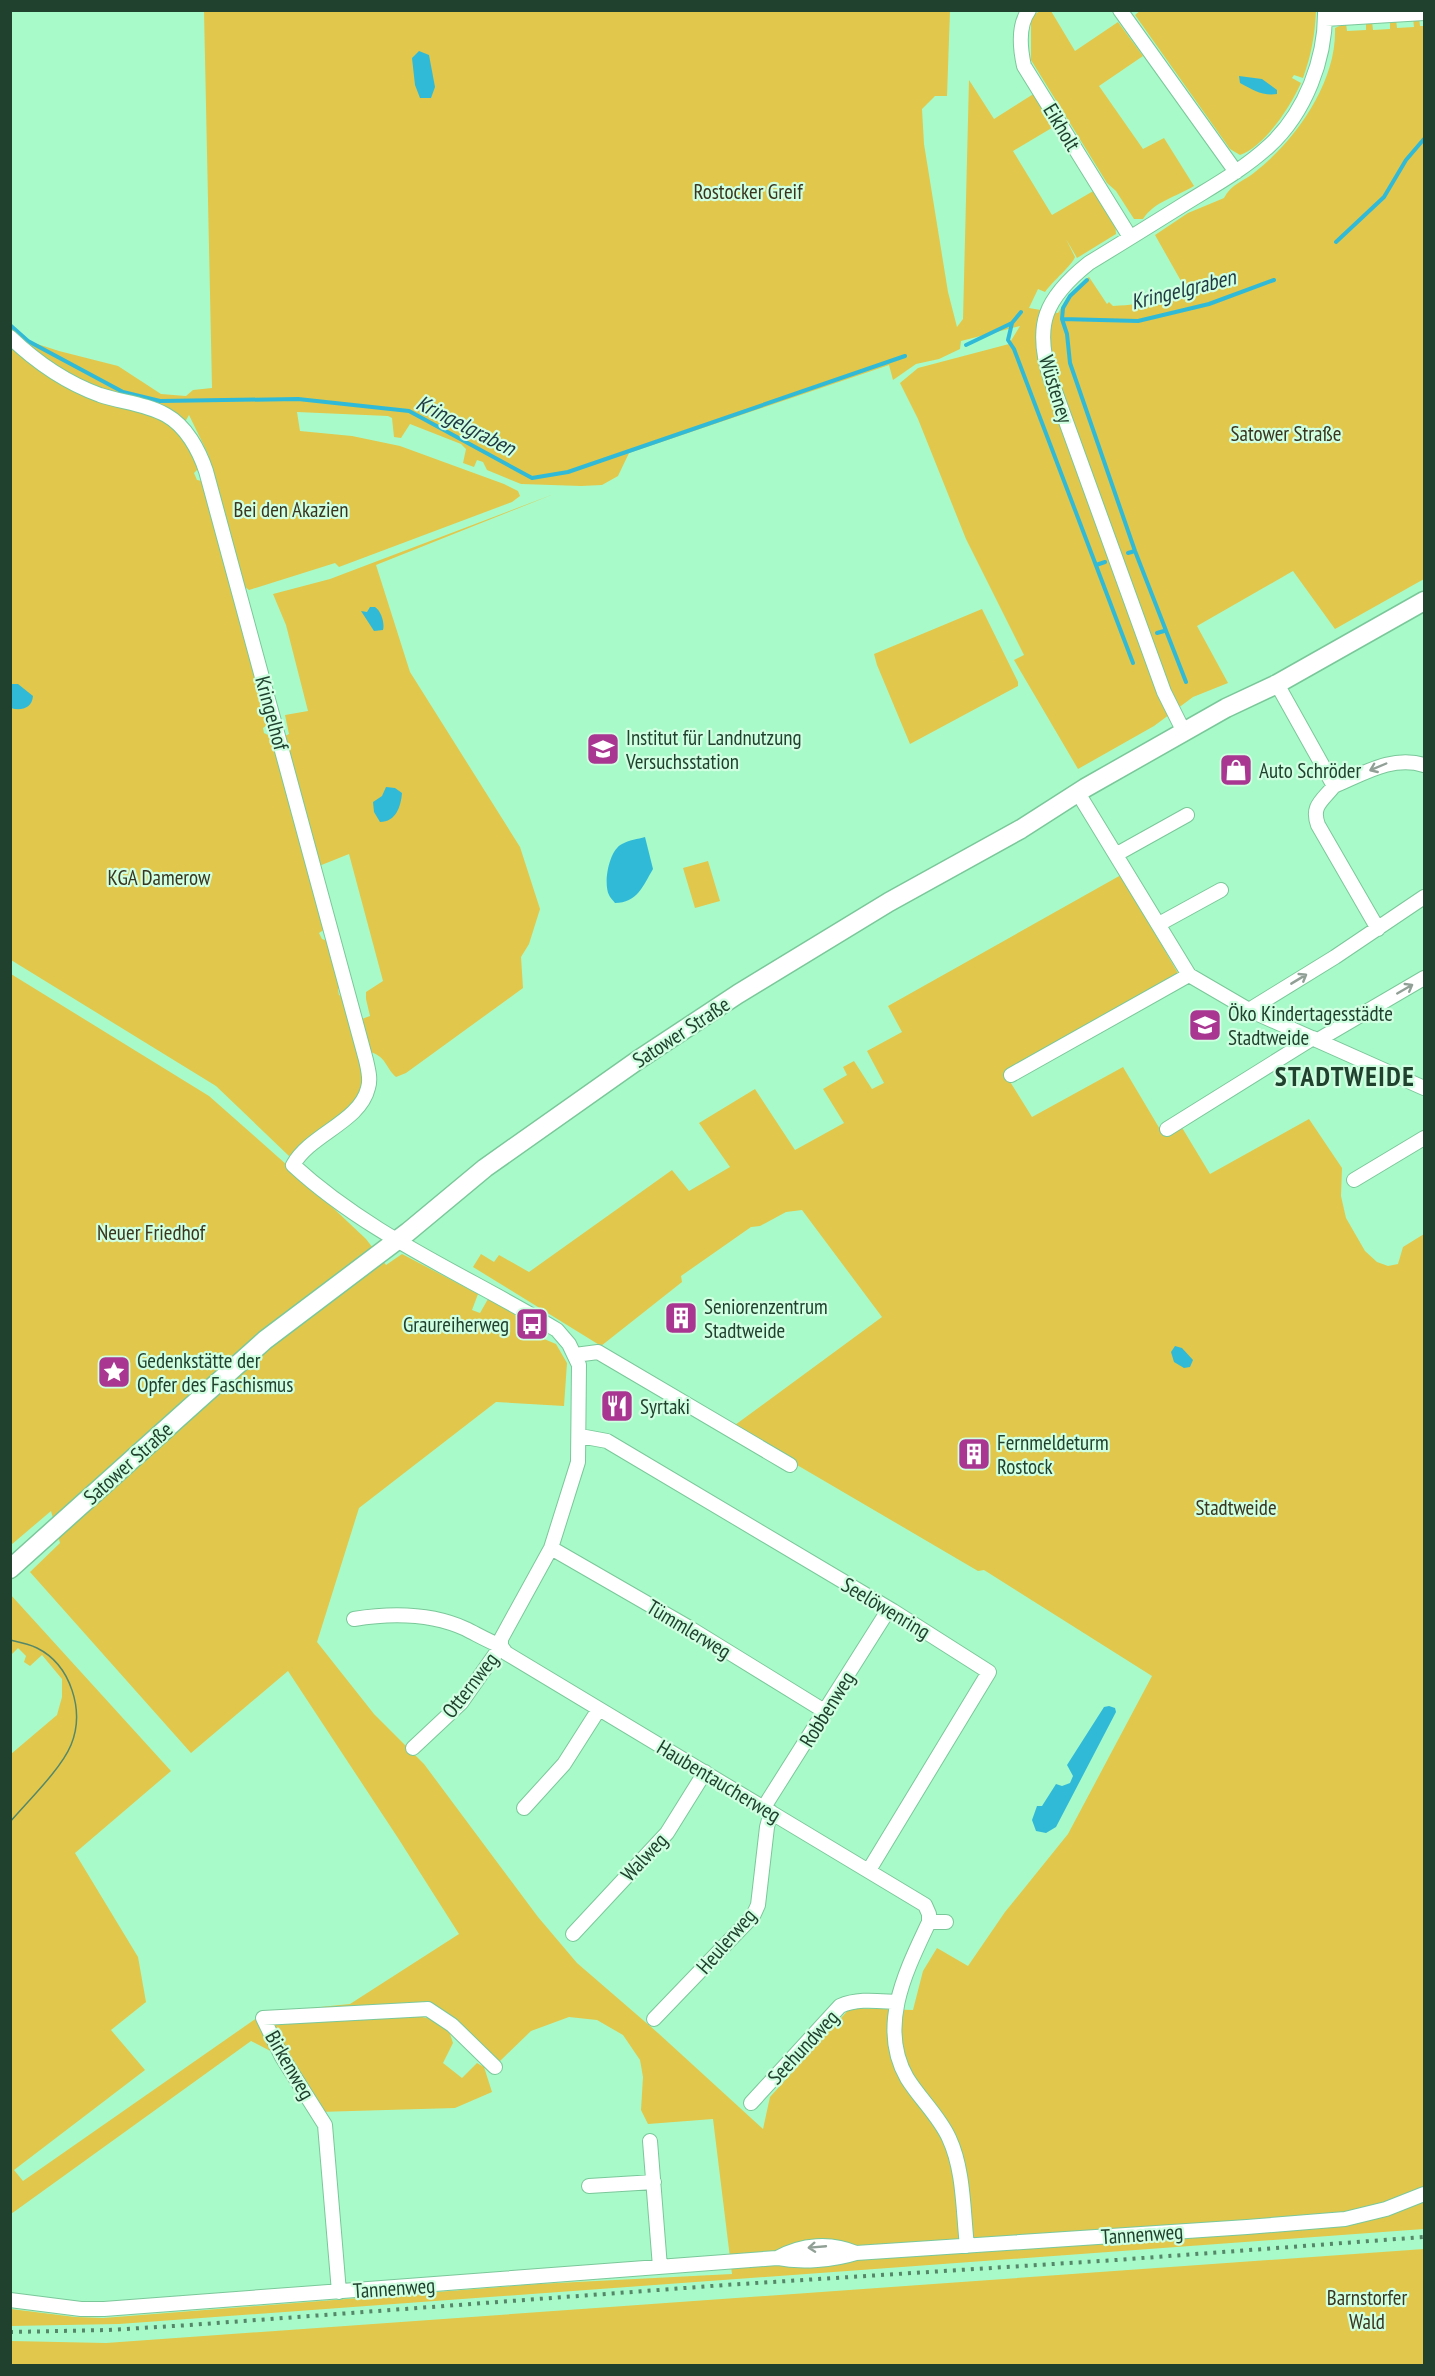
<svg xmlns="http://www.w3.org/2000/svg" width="1435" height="2376" font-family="'PT Sans Narrow',sans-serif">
	<rect width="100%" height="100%" fill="#a9fac9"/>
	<path fill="#e1c74c" d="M1042,10L1051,11L1075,51L1118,22L1143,56L1099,86L1143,149L1164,138L1194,186C1176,197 1155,201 1143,219H1134L1116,191L1107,183L1031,60V20L1035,14Z
		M1141,10L1316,11C1315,35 1311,56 1303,78L1294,75L1292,78L1301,83C1290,107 1266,145 1240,155L1230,149L1135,15Z
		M204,11H950L947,96H935L922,109L924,144L948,292L957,327L963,319L969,80L994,119L1035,93L1055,126L1013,151L1052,215L1095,190L1115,222L1116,234L1077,258L1066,239L1075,257C1073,264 1052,282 1045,292L1038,289L1029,308L1058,313L1069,295L1089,277L1107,304L1109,302L1113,306C1130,305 1146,304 1161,295L1169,298L1185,288L1155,235L1188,213L1224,198C1231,184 1244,181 1255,172C1296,140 1337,82 1335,28L1346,23L1347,31L1366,30V21H1372L1373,30L1390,29V20L1396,19L1397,28L1414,27L1413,18H1419L1420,26H1424V579L1335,629L1293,571L1197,626L1228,683L1193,697L1154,726L1078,769L1014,660L1024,655L966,539L918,419L900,383L918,368L1009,344L1020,326L961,341L960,349L939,359L916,364L893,380L889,365L629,453L618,476L602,485L581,486L521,484L487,470L483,462L477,460L474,467L463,463L466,449L461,444L410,424L401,438L394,437L392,418L388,416L297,412L300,431L352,436L400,446L504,484L518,491L520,496L512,502L339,567L335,563L249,590L244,586L208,454L189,415L185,422L189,445L199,468L194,473L197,480L202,481L270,723L263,728L264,733L272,737L325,929L319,933L322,939L328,941L341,986L338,989L339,995L343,997C350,1020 359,1045 363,1069C370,1110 316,1136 289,1156L216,1086L11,960L10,325L28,341L59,351L118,366L161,394L186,396L193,390L212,388Z
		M554,494L376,565L410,672L520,847L540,909L529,944L521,957L523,988L406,1073L396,1077C384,1066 387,1056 367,1051L359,1020L370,1016L366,999V992L383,981L349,854L319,866L283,737L289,734L285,715L308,711L286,625L273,594L330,579Z
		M982,609L1018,682V686L910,744L877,665L874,654Z
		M708,861L720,901L695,908L683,868Z
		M1121,875L1179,975L1004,1072L1032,1117L1123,1067L1164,1136L1181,1126L1210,1174L1309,1119L1342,1168L1341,1196L1346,1218L1365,1251L1377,1262L1388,1266L1398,1264L1403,1247L1424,1234V2229L119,2324L11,2326V2309L75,2317L103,2318L538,2284L732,2274L713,2119L648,2124L641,2110L643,2077L640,2060L623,2035L597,2020L569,2017L531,2031L500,2061L436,2012L390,2010L436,2020L448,2028L453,2043L443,2063L462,2078L477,2063L484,2067L492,2092L455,2108L318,2112L282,2057L251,2041L11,2214V1754L57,1715L62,1697V1679L42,1655L30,1666L24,1662L26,1656L18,1648L11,1655L10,1594L171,1771L75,1853L138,1957L146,2002L111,2030L145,2070L14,2170L23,2181L261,2015L271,2012L350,2004L459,1934L398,1838L288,1671L191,1753L30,1572L60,1543L51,1511L11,1545V974L209,1096L296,1173L366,1239L386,1265L402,1254L478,1294L472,1310L480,1313L488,1299L512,1310L525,1331L556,1344L567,1363L564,1406L496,1402L359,1508L317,1642L374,1714L424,1764L538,1917L577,1963L658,2033L763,2129L770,2097L850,2008L913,2010L923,1971L937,1948L968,1966L1005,1912L1068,1834L1152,1676L984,1570L978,1571L734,1428L735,1425L882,1317L802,1210L786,1212L760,1226L751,1227L681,1276L682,1282L601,1346L473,1267L481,1254L494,1262L499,1255L529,1272L672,1170L689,1191L730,1167L699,1123L755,1089L795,1150L844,1123L823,1089L847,1075L843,1067L854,1061L872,1089L884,1083L867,1051L902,1032L888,1006Z
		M1424,2249V2365H11V2341L106,2343Z"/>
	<path fill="#31bad8" d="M419,51L429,55L435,87L431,98H420L415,85L412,58Z
		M1239,76L1262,79L1277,90V94C1262,96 1253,90 1240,83Z
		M370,607H375C381,611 385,623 383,630L374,631L361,611L367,612Z
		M10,684H18L33,696C32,709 20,711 11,708Z
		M386,787L395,788L402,793C401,806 396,822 380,822L374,812L373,802L382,796Z
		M645,837L653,869C643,886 637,903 615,903C613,900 610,898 609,895C603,883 609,850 622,844C629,840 638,839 645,837Z
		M1175,1346L1182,1348L1193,1360L1190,1367L1184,1368L1174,1362L1171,1352Z
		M1109,1706L1115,1708L1116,1712L1056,1827L1046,1833L1036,1831L1032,1820L1037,1806H1042L1056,1784L1062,1786L1070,1783L1073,1776L1067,1765L1104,1707Z"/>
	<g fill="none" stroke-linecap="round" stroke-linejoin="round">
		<path stroke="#31bad8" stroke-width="4" d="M1336,242L1384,197L1406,160L1424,139
			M1087,280L1070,296L1063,308L1062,319L1067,334L1070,363L1135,551L1186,682
			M1062,319L1138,321L1209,304L1274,280
			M1012,323L1008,340L1014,349L1133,663
			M10,325L28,341L123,392L160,401L298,399L409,411L532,478L568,472L905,356
			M966,345L1012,323L1021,312
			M1128,553L1135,551
			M1096,565L1105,562
			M1157,633L1164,631"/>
		<defs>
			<path id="minor" d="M1029,10C1018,25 1020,48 1024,66L1130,237
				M1120,10L1236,172
				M1325,19L1424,13
				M10,337C35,361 67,383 100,395C121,402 147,404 166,415C186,426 199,450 206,471L366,1060C368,1069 371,1079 368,1088C360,1122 310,1134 293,1165C370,1236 468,1276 557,1330L569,1344L579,1365L578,1462L551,1548L501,1639V1646L461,1703L413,1748
				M1277,684L1334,786C1322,801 1311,806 1318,825L1378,929
				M1184,732L1164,692L1051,380C1033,325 1045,298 1089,263C1122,243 1154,223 1186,203C1215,185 1244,169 1269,146C1305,113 1326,59 1325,10
				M1334,786C1363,774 1392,755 1424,765
				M1078,793L1189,975L1249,1010L1424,1088
				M1117,854L1187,815
				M1159,924L1221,890
				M1249,1010L1335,957L1424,897
				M1318,1040L1424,978
				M1011,1075L1189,975
				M1167,1129L1313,1038
				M1354,1180L1424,1138
				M575,1355L598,1352L790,1465
				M580,1436L607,1441L893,1611L989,1672L869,1870
				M551,1548L688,1627L826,1712
				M354,1619C391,1613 431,1613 466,1629C478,1635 488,1641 501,1646
				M501,1646L506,1653L925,1905L929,1914V1922C907,1969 877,2026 907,2078C920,2099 939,2116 949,2138C964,2170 963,2211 967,2246
				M764,1807L889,1609
				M524,1808L564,1764L599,1709
				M929,1922H946
				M573,1934L667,1833L705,1772
				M654,2019L753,1916L758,1905L767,1827L771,1812
				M751,2103L840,2006C858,1998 877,2001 897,2002
				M650,2141L660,2267
				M589,2186L654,2182
				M777,2258C802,2244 831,2242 856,2253
				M339,2292L325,2125L282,2057L263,2018L428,2009L452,2025L495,2067
				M10,2300L81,2309H104L777,2258C802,2263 833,2260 856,2253L1247,2227L1345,2219L1386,2209L1424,2194"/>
			<path id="major" d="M10,1569L265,1340L408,1232L485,1168L638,1060L738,994L889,902L1021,829L1085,788L1226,708L1277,684L1424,601"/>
		</defs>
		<use href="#minor" stroke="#7ac89a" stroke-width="16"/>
		<use href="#major" stroke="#7ac89a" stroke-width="21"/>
		<use href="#minor" stroke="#fff" stroke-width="14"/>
		<use href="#major" stroke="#fff" stroke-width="18"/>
		<path stroke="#558869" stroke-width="1.5" d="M10,1640C19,1642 29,1644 37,1648C71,1665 85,1711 71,1745C61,1769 28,1801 10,1822"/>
		<path stroke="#558869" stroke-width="4" stroke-dasharray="3 6" stroke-linecap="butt" d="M10,2332L109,2330L190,2325L725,2285L1116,2260L1424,2237"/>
	</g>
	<defs><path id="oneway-shaft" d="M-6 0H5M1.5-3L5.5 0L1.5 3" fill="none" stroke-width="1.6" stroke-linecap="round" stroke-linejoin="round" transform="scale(1.5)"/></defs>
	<g stroke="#90a096">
		<use href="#oneway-shaft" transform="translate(1378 767) rotate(157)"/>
		<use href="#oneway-shaft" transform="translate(1299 979) rotate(-31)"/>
		<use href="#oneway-shaft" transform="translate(1405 989) rotate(-30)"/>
		<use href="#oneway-shaft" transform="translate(817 2247) rotate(175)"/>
	</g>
	<defs>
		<symbol id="university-square" viewBox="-11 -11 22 22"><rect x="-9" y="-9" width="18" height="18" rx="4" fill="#a93792" stroke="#d0ffe1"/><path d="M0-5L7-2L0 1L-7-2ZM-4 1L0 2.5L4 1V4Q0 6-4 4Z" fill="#fff"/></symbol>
		<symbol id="shop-square" viewBox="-11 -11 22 22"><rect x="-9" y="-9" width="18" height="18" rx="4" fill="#a93792" stroke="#d0ffe1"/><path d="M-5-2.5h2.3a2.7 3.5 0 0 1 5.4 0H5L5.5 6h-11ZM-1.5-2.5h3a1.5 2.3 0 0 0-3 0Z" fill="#fff"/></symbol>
		<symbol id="school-square" viewBox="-11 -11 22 22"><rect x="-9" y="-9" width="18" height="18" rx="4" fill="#a93792" stroke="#d0ffe1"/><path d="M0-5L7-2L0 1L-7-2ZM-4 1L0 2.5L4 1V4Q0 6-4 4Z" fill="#fff"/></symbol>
		<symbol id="building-square" viewBox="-11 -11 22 22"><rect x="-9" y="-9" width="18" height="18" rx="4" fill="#a93792" stroke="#d0ffe1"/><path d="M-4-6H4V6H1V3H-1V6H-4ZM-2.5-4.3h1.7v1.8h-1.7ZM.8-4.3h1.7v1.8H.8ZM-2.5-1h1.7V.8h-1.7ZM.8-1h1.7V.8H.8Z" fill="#fff"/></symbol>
		<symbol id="bus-square" viewBox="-11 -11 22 22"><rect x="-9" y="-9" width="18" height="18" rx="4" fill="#a93792" stroke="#d0ffe1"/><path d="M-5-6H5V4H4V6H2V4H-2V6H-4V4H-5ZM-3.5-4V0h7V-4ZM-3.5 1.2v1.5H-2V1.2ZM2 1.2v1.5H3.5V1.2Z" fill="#fff"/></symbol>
		<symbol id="sight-square" viewBox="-11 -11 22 22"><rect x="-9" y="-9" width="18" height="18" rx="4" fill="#a93792" stroke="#d0ffe1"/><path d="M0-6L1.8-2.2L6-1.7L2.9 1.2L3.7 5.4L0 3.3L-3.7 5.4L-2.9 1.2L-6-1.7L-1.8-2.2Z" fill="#fff"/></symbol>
		<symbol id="restaurant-square" viewBox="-11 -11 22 22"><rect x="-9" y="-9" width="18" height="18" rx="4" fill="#a93792" stroke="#d0ffe1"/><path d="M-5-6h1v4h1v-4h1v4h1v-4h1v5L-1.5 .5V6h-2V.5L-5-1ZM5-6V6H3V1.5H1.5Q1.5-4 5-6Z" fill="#fff"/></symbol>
	</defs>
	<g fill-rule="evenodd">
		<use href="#university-square" x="584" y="730" width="38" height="38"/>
		<use href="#shop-square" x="1217" y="751" width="38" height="38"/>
		<use href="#school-square" x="1186" y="1006" width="38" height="38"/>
		<use href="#building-square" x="662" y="1299" width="38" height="38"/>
		<use href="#bus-square" x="513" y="1305" width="38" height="38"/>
		<use href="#sight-square" x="95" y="1353" width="38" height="38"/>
		<use href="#restaurant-square" x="598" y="1387" width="38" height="38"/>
		<use href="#building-square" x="955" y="1435" width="38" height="38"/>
	</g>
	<g text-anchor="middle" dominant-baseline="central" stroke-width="4.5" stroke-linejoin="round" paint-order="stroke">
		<g font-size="21" fill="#20412e" stroke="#d0ffe1">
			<text transform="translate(1062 127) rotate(59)">Eikholt</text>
			<text transform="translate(1056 389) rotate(73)">Wüsteney</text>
			<text transform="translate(272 713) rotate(75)">Kringelhof</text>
			<text transform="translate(681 1032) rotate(-33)">Satower Straße</text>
			<text transform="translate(128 1463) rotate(-42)">Satower Straße</text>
			<text transform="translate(886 1608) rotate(31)">Seelöwenring</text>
			<text transform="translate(689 1629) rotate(31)">Tümmlerweg</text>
			<text transform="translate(470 1685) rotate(-52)">Otternweg</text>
			<text transform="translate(827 1709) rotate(-58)">Robbenweg</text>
			<text transform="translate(719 1781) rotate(31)">Haubentaucherweg</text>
			<text transform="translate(644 1857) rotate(-47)">Walweg</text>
			<text transform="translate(726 1941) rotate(-49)">Heulerweg</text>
			<text transform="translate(803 2047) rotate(-47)">Seehundweg</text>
			<text transform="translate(290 2065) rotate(60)">Birkenweg</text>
			<text transform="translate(1142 2234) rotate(-4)">Tannenweg</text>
			<text transform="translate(394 2288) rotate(-4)">Tannenweg</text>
		</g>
		<g font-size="21" fill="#3a351f" stroke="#d0ffe1">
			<text x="748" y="191">Rostocker Greif</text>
			<text x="1286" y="433">Satower Straße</text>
			<text x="291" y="509">Bei den Akazien</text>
			<text x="159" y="877">KGA Damerow</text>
			<text x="151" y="1232">Neuer Friedhof</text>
			<text x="1236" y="1507">Stadtweide</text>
			<text x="1367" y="2297">Barnstorfer<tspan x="1367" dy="24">Wald</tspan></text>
		</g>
		<g font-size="21" fill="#20412e" stroke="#d0ffe1" text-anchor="start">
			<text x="626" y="737">Institut für Landnutzung<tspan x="626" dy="24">Versuchsstation</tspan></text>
			<text x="1259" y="770">Auto Schröder</text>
			<text x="1228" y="1013">Öko Kindertagesstädte<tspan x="1228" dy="24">Stadtweide</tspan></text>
			<text x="704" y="1306">Seniorenzentrum<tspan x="704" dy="24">Stadtweide</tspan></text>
			<text x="509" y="1324" text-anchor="end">Graureiherweg</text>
			<text x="137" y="1360">Gedenkstätte der<tspan x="137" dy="24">Opfer des Faschismus</tspan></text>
			<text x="640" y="1406">Syrtaki</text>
			<text x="997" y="1442">Fernmeldeturm<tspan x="997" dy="24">Rostock</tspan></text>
		</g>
		<g font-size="22" font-style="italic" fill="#1e3941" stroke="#d0ffe1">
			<text transform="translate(1183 289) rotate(-14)">Kringelgraben</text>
			<text transform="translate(466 425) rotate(27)">Kringelgraben</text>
		</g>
		<g font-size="27" font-weight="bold" letter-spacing="1.5" fill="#20412e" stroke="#d0ffe1">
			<text x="1345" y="1076">STADTWEIDE</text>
		</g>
	</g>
	<rect width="1435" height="2376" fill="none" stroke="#20412e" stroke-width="24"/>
</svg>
